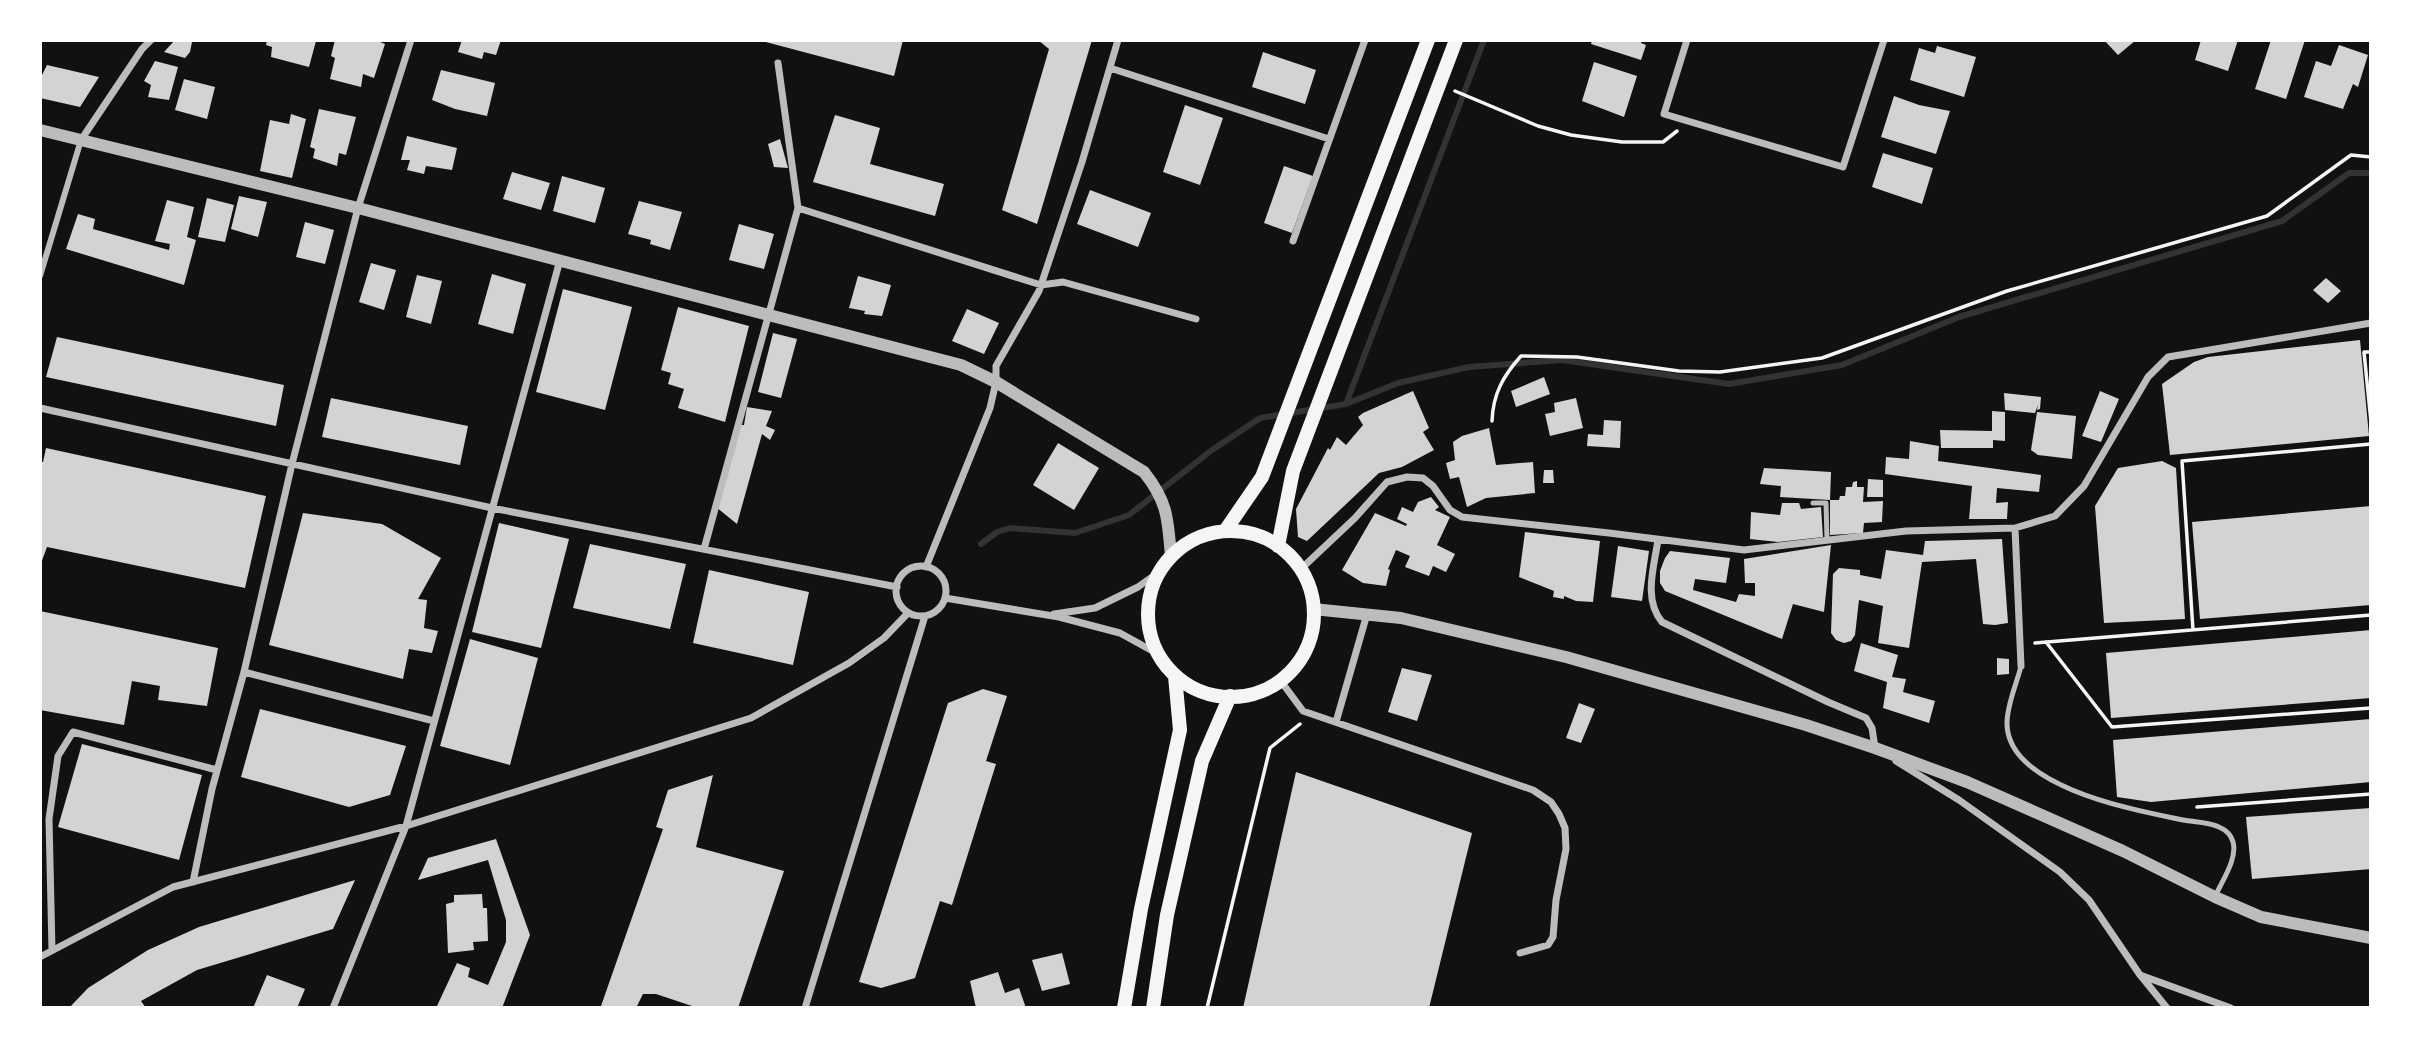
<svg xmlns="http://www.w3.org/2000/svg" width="2411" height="1048" font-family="'Titillium Web',sans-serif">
	<rect width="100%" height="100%" fill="#111"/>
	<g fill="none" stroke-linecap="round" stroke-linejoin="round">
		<path stroke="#333" stroke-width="6" d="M1346,404L1484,40
			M981,544L997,532L1010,528L1075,533L1129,515L1212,450L1260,418L1346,404L1398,383L1469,367L1562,360L1729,384L1842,365L1959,317L2282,221L2349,173H2371"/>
	</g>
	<path fill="#d3d3d3" d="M175,40L192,42L190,52L185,58L164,52Z
		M267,40L316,41L309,67L271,57L272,47L266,45Z
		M335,40H375L385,44L374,78L363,74L361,87L330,79L335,58L331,56Z
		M462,40H501L496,55L484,52L482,59L458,52Z
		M758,40H903L894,76Z
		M1038,40H1092L1037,224L1002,210L1049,49Z
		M1592,40H1642L1641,43L1646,45L1641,60L1591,44Z
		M2104,40H2136L2118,55Z
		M2201,40H2238L2228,71L2195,60Z
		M2271,40H2305L2286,99L2255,89Z
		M2339,45L2368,55L2358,87L2353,84L2343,109L2304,97L2316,61L2331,66Z
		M1937,46L1976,57L1964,97L1910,80L1919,48L1935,53Z
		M1263,52L1316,70L1305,104L1252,87Z
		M155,61L178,67L169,100L148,97L151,85L144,81Z
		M1594,62L1637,76L1624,117L1582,101Z
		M47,65L99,77L80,107L40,98V79Z
		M441,70L495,83L487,116L455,109L432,100Z
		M184,79L215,87L207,119L175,110Z
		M1894,96L1919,105L1950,111L1936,154L1881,137Z
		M1185,105L1223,118L1200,185L1163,172Z
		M319,109L356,117L346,155L339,153L337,166L313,158L315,149L310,147Z
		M291,114L306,119L292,178L260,171L270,120L289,124Z
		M835,115L880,128L870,164L944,184L935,216L813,182Z
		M407,136L457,148L452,170L426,166L424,174L407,170L410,160H401Z
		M780,139L788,168L774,167L768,144Z
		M1883,153L1933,168L1922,204L1872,187Z
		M1284,166L1313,176L1292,233L1264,223Z
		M512,172L550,183L541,210L503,199Z
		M562,176L605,188L595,223L553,211Z
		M1090,190L1151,213L1138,247L1077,224Z
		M239,196L267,202L258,237L231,229Z
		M207,198L234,205L225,242L198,237Z
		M167,200L194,207L187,237L196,240L184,285L66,249L78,214L95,219L93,229L169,250L170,244L155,241Z
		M639,201L682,212L670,250L650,244L651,240L628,234Z
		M305,222L334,230L325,264L296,257Z
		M739,224L774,234L764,269L729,260Z
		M371,263L396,270L384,310L359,302Z
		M492,274L526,284L513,334L478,324Z
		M417,275L442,281L431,324L406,317Z
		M858,276L891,285L882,316L864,314L865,311L849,308Z
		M2326,278L2341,291L2328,303L2313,290Z
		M563,289L632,307L605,410L536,392Z
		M678,307L749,326L725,422L678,408L684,389L668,384L671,373L661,370Z
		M967,309L999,323L984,354L952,341Z
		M773,333L797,339L781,398L758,392Z
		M57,337L284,385L276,426L46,377Z
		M2360,340L2369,436L2170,455L2162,384L2194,362L2208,357Z
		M1544,377L1550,394L1516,407L1511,391Z
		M1413,391L1429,428L1423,432L1434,450L1402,467L1379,473L1307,541L1298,537L1296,509L1328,448L1330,450L1337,437L1346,445L1363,425L1358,417L1363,413Z
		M2100,391L2119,399L2101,442L2082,436Z
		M2004,393L2041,397L2040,409L2037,410L2038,405L2035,413L2005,410Z
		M331,398L468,426L460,465L322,437Z
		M1576,398L1583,428L1550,436L1545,414L1555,412L1554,403Z
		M747,407L772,411L766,426L775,430L770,440L762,434L737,524L716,507L739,425H744Z
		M1992,411L2005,412V441L1993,440V448H1941L1940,430L1992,431Z
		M2037,412L2076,416L2072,459L2038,455L2031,450Z
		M1604,420L1621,421L1620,448L1587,446L1588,434L1603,435Z
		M1489,428L1496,465L1533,462L1535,493L1486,498L1467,507L1459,477L1450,479L1446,463L1455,460L1453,442L1462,436Z
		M1910,441L1939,446L1938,461L2041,475L2039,492L1997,488L1996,503L2008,502L2007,519H1969L1972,486L1885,474L1886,457L1909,459Z
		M1058,443L1099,468L1074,510L1033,485Z
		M46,448L266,496L245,588L47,547L40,566V462H43Z
		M2162,461L2176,468L2185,619L2104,623L2095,506L2118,468Z
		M1764,468L1831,472L1830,500L1780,497L1781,486L1760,484Z
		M1544,470H1553L1554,483H1543Z
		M1868,479L1883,480V497H1867Z
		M1857,481V487H1864L1863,502L1883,501L1882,522L1864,523L1863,533L1830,535V500H1839L1840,496H1845L1846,487H1852L1853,482Z
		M1431,497L1439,507L1435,510L1450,517L1437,545L1455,554L1446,572L1433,566L1429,576L1405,567L1410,556L1396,550L1388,569L1390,570L1386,586L1363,583L1342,570L1375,513L1406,526L1407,524L1397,519L1402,507L1413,512L1418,502Z
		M1782,503H1799L1801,509L1821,507L1823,537L1778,542L1750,539L1751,512L1780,515Z
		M2371,506V605L2200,619L2192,522Z
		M303,513L382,524L441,558L418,599L427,600L424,628L438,631L432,653L409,649L403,679L269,645Z
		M499,523L569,539L541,648L472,632Z
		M1525,532L1600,541L1593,602L1576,601L1564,596V599L1553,597L1554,591L1519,577Z
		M2002,539L2008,623L1995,625L1983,624L1976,559L1922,562L1909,648L1878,643L1883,606L1859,600L1855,635L1851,641L1844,643L1836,640L1831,633L1833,574L1839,568L1860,570V575L1881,579L1886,550L1923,555L1925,541Z
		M590,544L686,564L670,629L573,608Z
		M1831,545L1824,612L1793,604L1782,639L1665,591L1660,583V571L1665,558L1670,551L1730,558L1726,583L1695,579L1693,590L1736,602L1739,594L1755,596V583H1745L1744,559Z
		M1618,546L1649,551L1642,601L1611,597Z
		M709,570L809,592L793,665L693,643Z
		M40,611L218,648L207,706L158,700L160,686L132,681L124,725L40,710Z
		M2371,630V698L2111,718L2106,653Z
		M470,639L538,658L510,765L440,746Z
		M1861,643L1898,655L1892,677L1906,679L1903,692L1935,701L1929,723L1883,708L1887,682L1854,671Z
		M1997,658L2009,659V674L1997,675Z
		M1402,668L1432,675L1417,721L1388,712Z
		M983,689L1007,696L986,761L996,764L952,905L940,901L915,978L881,988L859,982L948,703Z
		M1579,703L1595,709L1581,743L1566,738Z
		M260,709L406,746L390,795L349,807L241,777Z
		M2371,719V782L2151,802L2117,797L2113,740Z
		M82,744L202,775L179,860L58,827Z
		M1296,772L1472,833L1429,1008H1243Z
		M713,775L696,847L784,871L738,1008H698L656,994H643L636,1008H602L601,1006L663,829L656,827L668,790Z
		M2371,808V869L2252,879L2246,817Z
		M496,839L530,935L502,1008H440L437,1006L457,963L470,968L468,977L488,985L506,942V920L488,860L418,880L428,858Z
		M355,880L333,929L197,970L141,1001L146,1008H69L88,988L148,950L199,927Z
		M482,894L483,908H487L488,941L473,942L474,950L448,953L446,904L454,902V895Z
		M1062,953L1070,984L1042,991L1032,960Z
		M998,972L1005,993L1019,988L1026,1008H976L970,981Z
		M267,975L305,989L297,1008H253Z"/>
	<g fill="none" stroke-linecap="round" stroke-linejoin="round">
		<path stroke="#f5f5f5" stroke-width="3.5" d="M1455,91L1538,126L1571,135L1622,142H1663L1677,131
			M2371,352H2364L2371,422
			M1492,421C1493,394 1503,376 1521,356L1577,357L1679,371L1720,372L1822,358L2007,291L2267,216L2351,155L2371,157
			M2193,630L2182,461L2371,444
			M2046,642L2112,727L2371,708
			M2035,643L2371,615
			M2197,807L2371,794
			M1207,1008L1270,748L1300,724"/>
		<path stroke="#bcbcbc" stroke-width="5" d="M1813,503H1826L1827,539
			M2021,666C2017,683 2007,704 2007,723C2007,787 2134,810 2183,820C2194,822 2209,822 2219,827C2226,830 2231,834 2233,842C2238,859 2221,882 2215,897"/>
		<path stroke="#bcbcbc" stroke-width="6" d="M40,276L81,140"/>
		<path stroke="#bcbcbc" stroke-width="7" d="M1687,40L1664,114L1843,167L1884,40
			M1110,68L1329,139
			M81,140L142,49L151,40
			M798,208L1041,285L1063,282L1196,319
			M1293,241L1365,40
			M40,408L492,508L897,587
			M2015,528L2021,666
			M1658,540C1654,567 1643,599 1662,622L1828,702L1866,718L1872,728L1875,748L1877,749
			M704,549L798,208L778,63
			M896 591a25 25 0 1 1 50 0a25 25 0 1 1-50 0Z
			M926,567L990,408L996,382V366L1039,291L1082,162L1118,40
			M1302,568L1355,518L1387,482L1407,477L1423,478L1433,486L1450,510L1462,517L1609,533L1744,550L1906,531L2015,528L2055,516L2084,486L2148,377L2168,357L2371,323
			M945,598L1059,617L1120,633L1158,654
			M1054,614L1095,608L1138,587L1159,572
			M244,672L434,721
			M1280,680L1303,711L1533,790L1551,802L1559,814L1565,828L1566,849L1556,900L1553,937L1548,945L1520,953
			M1336,722L1367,614
			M1896,761L1959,800L2060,872L2089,900L2140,975L2231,1008
			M193,882L212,789L244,672L292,464L358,208L411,40
			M52,950L49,819L58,756L73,732L217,770
			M40,957L173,887L406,826L751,718L849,663L884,638L908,613
			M2141,976L2167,1008
			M333,1008L406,826L560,260
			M805,1008L925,616"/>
		<path stroke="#bcbcbc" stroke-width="12" d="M40,130L358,208L961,365L996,382L1144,472C1168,502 1168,520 1171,557
			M1313,609L1401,618L1566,657L1806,725L1875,748L1967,782L2123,851L2215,897L2261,917L2371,938"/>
		<path stroke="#f5f5f5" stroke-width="14" d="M1225,531L1262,477L1428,40
			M1148 614a83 83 0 1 1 166 0a83 83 0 1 1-166 0Z
			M1278,546L1293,471L1456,40
			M1124,1008L1141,909L1180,730L1175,676
			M1153,1008L1167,915L1202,761L1230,696"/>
	</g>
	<rect width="2411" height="1048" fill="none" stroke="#ffffff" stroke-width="84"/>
</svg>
